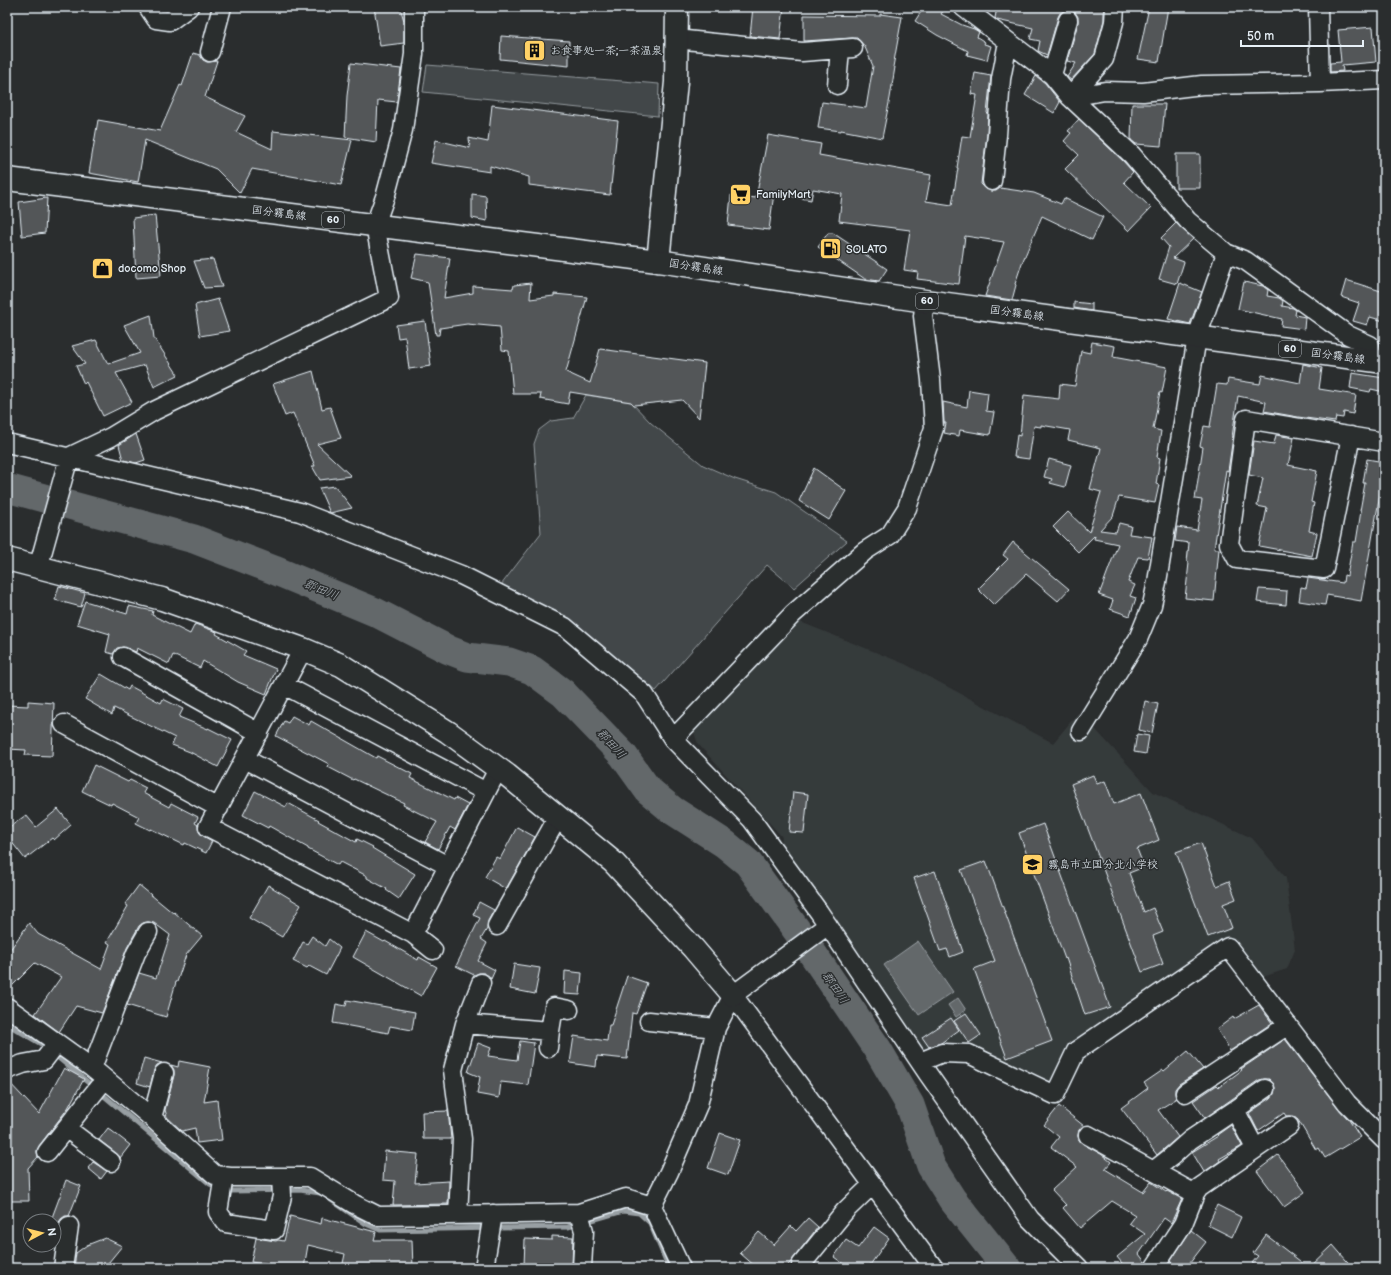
<svg xmlns="http://www.w3.org/2000/svg" width="1391" height="1275" font-family="'Balsamiq Sans','Klee One',sans-serif">
	<rect width="100%" height="100%" fill="#2a2d2e"/>
	<filter id="ink" filterUnits="userSpaceOnUse"><feTurbulence type="fractalNoise" baseFrequency=".025" numOctaves="2"/><feDisplacementMap in="SourceGraphic" scale="8" xChannelSelector="R" yChannelSelector="G"/><feConvolveMatrix kernelMatrix="1 2 1 2 8 2 1 2 1" color-interpolation-filters="sRGB"/></filter>
	<g filter="url(#ink)">
		<path fill="#363a3b" d="M798,621L905,664L1053,743L1078,713L1096,730L1153,792L1252,838L1286,878L1295,950L1287,969L1260,978L1230,943L1073,1048L1054,1088L971,1051L928,1055L780,851L782,837L698,744L694,732Z"/>
		<path fill="#424648" stroke="#959ca0" d="M427,65L659,84L658,116L423,92Z
			M586,395L631,402L651,423L703,465L735,479L776,492L847,541L794,588L767,565L656,691L569,618L501,585L541,533L534,444L539,430L551,421L573,418Z"/>
		<path fill="#63686b" stroke="#989fa3" d="M918,941L953,992L919,1015L884,965Z
			M958,998L966,1010L956,1017L948,1005Z"/>
		<g fill="none" stroke-linecap="round" stroke-linejoin="round">
			<path stroke="#989fa3" stroke-width="5" d="M7,1024L43,1045L210,1184L232,1191L300,1190L320,1193L322,1194
				M331,1200L366,1224L380,1230L568,1227L623,1211L639,1213L650,1223L669,1268"/>
			<path stroke="#63686b" stroke-width="29" d="M7,488L194,539L274,570L375,612L449,650L467,657L509,662L532,670L563,693L623,755L648,790L672,810L725,844L748,863L798,932L878,1050L910,1105L931,1166L952,1199L1007,1268"/>
		</g>
		<path fill="#535759" stroke="#e8f1f8" d="M374,7H400L404,21V43L380,46Z
			M753,7H784L780,39L750,36Z
			M924,7H946L941,14L962,25L974,29L979,32L977,37L985,42L984,44L991,46L987,60L967,55L968,51L937,35L915,21Z
			M997,7H1104V20L1095,54L1071,80L1067,77L1076,63L1067,61L1078,23V17L1075,12L1071,10H1066L1060,13L1058,17L1047,55L1038,51L1040,41L1030,39L1033,28L997,20L995,18Z
			M1149,7H1168L1159,62L1138,59Z
			M880,14L902,17L893,67H895L890,98L882,138L841,130V131L818,128L822,102L866,108L873,66L864,45H863L861,42L857,38H852L804,41V15L880,16Z
			M1373,27L1376,62L1342,65L1343,71L1330,72V63L1341,62L1338,30Z
			M501,36L569,41V66L500,59Z
			M193,53L200,55L203,60L207,62L217,61L205,97L245,116L236,132L272,149L273,131L352,140L341,185L252,169L240,193L216,169L145,140L138,182L89,173L98,120L160,131L180,85L182,86Z
			M351,63L401,69L397,102L378,100L376,142L345,137L347,96Z
			M975,73L991,76L987,113L988,114L987,134L981,184L986,189L991,191H996L1000,188L1034,193L1061,204L1064,198L1103,217L1092,240L1042,216L1022,263L1015,284L1016,285L1012,300L985,296L1004,242L965,236L959,284L917,279L918,272L904,270L910,230L839,221L842,194L813,189L811,200L774,193L769,230L728,225L731,195L756,198L768,135L821,144L819,155L931,175L926,201L952,205L958,168H957L962,136L970,137L977,95L971,94Z
			M1036,76L1045,83L1060,102L1054,113L1025,95Z
			M1132,104H1165L1161,146L1136,144L1131,140Z
			M492,105L618,121L610,195L529,185V177L490,166V172L431,163L436,140L470,148L469,138L488,142Z
			M1079,119L1123,161L1133,172L1124,182L1151,208L1129,231L1065,169L1079,155L1064,141L1071,133L1068,131Z
			M1176,154H1200V188H1176Z
			M472,194L486,196L487,221L472,218Z
			M47,198L45,233L22,236L19,202Z
			M155,215L161,276L136,278L133,218Z
			M1176,223L1193,239L1173,258L1184,262L1177,284L1159,279L1169,247L1161,238Z
			M828,233H833L887,269L879,281L865,279L818,247Z
			M417,254L450,258L444,298L473,293V286L513,289L514,285L531,283L530,299L554,296V294L587,297L566,372L590,383L600,349L705,363L699,418L682,400L634,405L631,402L570,392L568,404L540,399L541,394H513L509,351L502,350L500,327L467,324L440,328L439,335H436L428,282L411,278Z
			M213,259L222,287L204,288L194,261Z
			M1346,280L1384,292V321L1370,317L1367,325L1353,321L1359,303L1341,297Z
			M1244,282L1263,286L1268,290L1267,296L1279,298L1283,301L1282,306L1293,308L1296,310L1295,315L1305,317L1304,329L1281,326L1282,319L1238,309Z
			M1180,283L1202,292L1190,324L1168,319Z
			M218,299L229,331L200,336L195,305Z
			M1074,302L1092,304V311L1074,308Z
			M151,315L154,338L178,375L154,387L145,365L116,373L132,402L103,416L86,382L84,384L76,366L85,364L72,346L96,340L108,364L140,353L124,325Z
			M425,321L431,366L409,369L405,337L398,338L396,325Z
			M1092,342L1115,346L1113,357L1167,367L1162,393L1160,392L1153,429L1161,431L1157,457L1160,458L1156,484L1159,485L1155,503L1119,497L1113,516L1100,530L1116,532L1119,523L1131,526L1129,534L1152,537L1148,558L1138,557L1128,582L1135,585L1130,596L1136,598L1130,616L1110,609L1113,600L1099,595L1118,544L1094,539L1095,535L1078,552L1053,527L1068,512L1089,532L1101,492L1090,489L1101,448L1068,440L1070,430L1041,425V427L1034,426L1029,459L1014,457L1017,435L1020,436L1024,395L1059,399L1060,384L1075,386L1081,351L1090,353Z
			M1303,364L1322,368L1319,389L1356,395L1353,414L1344,412L1343,418L1336,417L1335,422L1298,417L1264,411L1266,402L1238,396L1232,437H1233L1228,471L1226,470L1214,549H1219L1214,601L1185,598L1189,563L1187,562L1189,543L1175,541L1177,527L1197,530L1202,500L1195,499L1203,447L1200,446L1204,426L1210,427L1217,384L1227,385L1228,379L1260,384L1262,375L1300,383Z
			M313,371L322,409L330,407L341,438L317,444L351,476L320,480L312,466H315L293,413L285,416L273,384Z
			M1352,373L1384,378V392L1371,389L1370,392L1350,388Z
			M969,390L988,393L986,411L994,412L990,435L960,430L959,436L944,433L946,423H944L943,402L967,407Z
			M136,434L145,460L136,463L123,460L119,445Z
			M1276,435L1294,438L1288,465L1317,471L1311,502L1314,503L1309,531L1317,533L1312,556L1259,546L1267,508L1257,506L1263,478L1249,475L1254,441L1274,444Z
			M1049,459L1071,465L1065,487L1050,483L1052,479L1044,477Z
			M1367,459L1384,462V472L1361,601L1327,595L1325,605L1299,601L1301,587L1306,588L1308,578L1343,583L1344,575L1347,576L1353,542H1356L1361,511H1360L1365,483H1363Z
			M814,468L846,491L829,520L799,501Z
			M335,486L352,508L330,513L319,488Z
			M1013,542L1069,589L1058,601L1026,574L994,605L978,589L1008,559L1003,555Z
			M59,586L85,593L81,607L55,600Z
			M1259,589L1287,591L1286,605L1257,602Z
			M85,601L127,614L129,606L153,611L152,615L190,634L195,624L217,632L216,634L246,651L243,655L276,669L266,694L238,682L203,661L200,668L173,655L169,664L137,648L136,652L123,647L117,648L113,654L106,652L110,634L77,624Z
			M101,674L128,690L130,686L161,703L163,699L183,709L179,717L208,729V728L232,740L218,767L190,752L172,745L175,738L114,708L112,715L85,699Z
			M28,701L54,703L52,756L25,755L26,750L7,749V705L28,706Z
			M1145,701L1158,704L1152,733L1139,730Z
			M292,716L309,725L311,721L376,758L377,756L412,774L410,778L454,800L455,798L468,805L455,830L450,827L438,849L425,842L437,822L403,805L404,803L354,779L353,780L328,767L329,764L276,736L284,721L288,723Z
			M1137,734L1149,736L1146,754L1134,752Z
			M94,765L128,782L130,780L146,788L143,793L169,807L171,803L198,817L195,823L198,825L199,832L203,836L212,841L206,853L185,843L184,845L151,829L150,830L136,823L139,817L112,803L111,805L82,791Z
			M1093,775L1097,784L1105,781L1114,804L1141,793L1159,840L1137,849L1144,867L1129,873L1144,912L1153,908L1163,932L1153,936L1163,964L1142,972L1071,784Z
			M255,791L286,807L288,803L319,820L318,821L356,842L357,839L373,847L372,848L415,874L399,899L386,890L387,889L367,878V876L340,862L338,865L308,849V848L269,826L268,828L243,815Z
			M793,792L808,794L804,833L789,832Z
			M58,809L71,825L54,840L52,838L25,859L7,836V829L26,815L36,827Z
			M1043,824L1110,1007L1085,1015L1066,958L1065,959L1019,833Z
			M517,827L535,837L506,889L485,877L496,857L500,859Z
			M1201,843L1217,886L1229,881L1236,899L1223,904L1232,928L1208,937L1176,852Z
			M986,861L1052,1041L1007,1058L974,969L995,961L961,870Z
			M935,871L963,952L950,957L947,949L940,951L914,878Z
			M139,885L173,913L174,912L202,936L186,955L177,982H176L166,1017L127,1005L139,973L156,978L170,935L154,923L148,922L143,923L139,926L127,948L102,1013L76,1006L59,1032L35,1014L61,977L35,963L7,991V954L29,923L38,934L101,969L110,944L107,942L128,906L125,904Z
			M268,885L301,905L282,937L249,918Z
			M479,902L494,910L488,921L487,929L481,939L487,943L478,961L495,970L491,979L489,976L484,973H479L474,975L456,966L480,918L473,915Z
			M366,932L384,942L385,941L418,960L419,957L437,967L421,996L353,957Z
			M312,936L325,946L329,939L340,948L326,975L309,966L307,968L293,961L303,942L307,944Z
			M514,964L540,968L535,994L510,989Z
			M565,971L582,973L580,995L564,994Z
			M627,976L647,983L636,1014L632,1013L627,1059L597,1056L596,1067L570,1063L574,1036L607,1041L609,1025H611Z
			M347,1000L415,1012L412,1030L390,1026L388,1033L333,1023L336,1004L346,1006Z
			M1259,1005L1272,1023L1230,1051L1217,1029L1233,1017L1234,1019Z
			M966,1013L981,1035L969,1043L954,1021Z
			M951,1018L959,1030L941,1043L929,1047L922,1037Z
			M1285,1039L1339,1109L1349,1120L1360,1137L1325,1158L1319,1148L1316,1150L1298,1120L1293,1116H1286L1284,1113L1258,1131L1249,1113L1271,1098L1274,1094L1275,1088L1273,1083L1269,1079H1264L1259,1080L1205,1118L1193,1101L1217,1085L1219,1087L1242,1070L1241,1069Z
			M520,1041L534,1043L528,1085L501,1082L499,1098L477,1094L480,1077L468,1072L478,1043L491,1048L488,1056L517,1060Z
			M1188,1051L1203,1069L1179,1084L1175,1089V1093L1176,1099L1158,1110L1178,1137L1157,1155L1121,1108L1148,1088L1144,1083L1163,1070L1164,1071Z
			M144,1058L162,1063L157,1065L154,1070L150,1087L137,1083Z
			M179,1061L210,1067L204,1102L217,1100L222,1140L197,1143L195,1128L182,1131L167,1117L165,1110L174,1075V1070L171,1065L178,1067Z
			M64,1068L84,1079L68,1108L39,1146L37,1151L38,1157L28,1168L29,1201H7V1080L39,1114Z
			M1059,1106L1084,1126L1079,1130L1078,1136L1079,1140L1083,1144L1101,1154L1111,1162L1105,1169L1143,1192L1151,1182L1166,1192L1167,1191L1182,1199L1171,1223L1164,1218L1139,1254L1145,1262L1144,1268H1126L1117,1257L1145,1234L1129,1223L1135,1215L1112,1201L1080,1228L1063,1208L1066,1205L1052,1190L1077,1167L1051,1147L1059,1137L1044,1125Z
			M448,1111L451,1139H423L422,1112Z
			M1231,1125L1242,1146L1219,1159L1220,1161L1204,1172L1192,1152L1218,1136L1217,1135Z
			M108,1128L130,1145L120,1158L117,1154L99,1140Z
			M720,1133L740,1140L728,1175L708,1168Z
			M385,1151L418,1154L415,1183L449,1181L448,1204L393,1205L395,1181L383,1180Z
			M1278,1155L1305,1192L1284,1207L1257,1171Z
			M93,1162L107,1171L101,1179L88,1168Z
			M66,1180L81,1186L69,1216H65L61,1219L59,1223L51,1220Z
			M1217,1205L1241,1217L1232,1237L1208,1225Z
			M290,1216L321,1224L322,1218L376,1232L374,1240H412L413,1268H342L345,1254L308,1245L304,1268H288L251,1262L256,1238L276,1241L278,1240L284,1241Z
			M808,1218L818,1227L786,1268H757L740,1253L759,1232L774,1245L791,1226L796,1231Z
			M874,1227L889,1238L868,1268H849L834,1257L846,1240L858,1248Z
			M1191,1230L1206,1242L1186,1268L1170,1262Z
			M1266,1235L1309,1268L1333,1245L1353,1268H1260L1252,1263L1258,1256L1253,1253Z
			M552,1236L573,1237L572,1268L524,1266L525,1239L552,1240Z
			M105,1238L122,1246L104,1268H74L76,1253L87,1245Z"/>
		<g fill="none" stroke-linecap="round" stroke-linejoin="round">
			<defs>
				<path id="street" d="M148,7L156,19L170,21L189,7
					M963,7L1052,75L1070,97L1132,155L1188,221L1226,253L1246,261L1348,335L1370,345L1372,360
					M1318,7L1320,83
					M676,39L802,52L853,48
					M210,52L222,7
					M1052,75L1068,20
					M837,85L840,49
					M1070,97L1105,91L1143,92L1202,85L1320,83L1384,80
					M1070,97L1104,59L1114,22L1115,7
					M992,181L997,135L1001,79L1008,42
					M1351,436L1324,569L1237,559L1229,544L1246,419L1384,442
					M7,443L300,512L461,575L565,627L644,694L673,739L752,820L819,912L928,1074L1030,1219L1079,1268
					M38,568L69,457L111,437L154,411L389,298L375,225L386,194L403,130L414,54V7
					M303,649L208,827L413,934L498,769
					M123,657L259,733
					M284,685L486,792
					M64,724L219,808
					M1081,731L1138,639L1152,605L1157,582L1197,337L1226,253
					M673,739L793,614L865,551L890,535L907,508L934,428L931,380L923,316L925,301
					M245,759L448,866
					M497,926L558,817
					M413,934L433,950
					M733,995L934,1268
					M7,1007L92,1068L152,1118L215,1175L230,1177H310L354,1204L378,1216L579,1213
					M649,1021L716,1028
					M465,1024L550,1031L554,1007L569,1010
					M548,1048L550,1031
					M920,1062L942,1053L969,1054L1055,1095L1076,1051L1228,947L1347,1103L1384,1140
					M92,1068L136,953L148,932
					M7,1070L23,1064L44,1060L57,1043
					M1185,1093L1288,1025
					M1235,1110L1265,1089
					M152,1118L164,1073
					M66,1128L111,1162
					M1088,1135L1195,1194
					M47,1152L105,1079
					M1153,1171L1171,1157L1190,1140L1235,1110L1255,1148
					M224,1176L218,1212L226,1223L274,1230L282,1196L281,1177
					M652,1206L681,1268
					M458,1215L462,1139L453,1070L465,1024L481,983
					M801,1265L845,1211L872,1185
					M63,1268L69,1226
					M484,1268L493,1214
					M582,1268L584,1231L579,1213L626,1198L652,1206L669,1172L698,1105L716,1028L733,995L828,925
					M1154,1268L1183,1224L1195,1194L1199,1188L1289,1126"/>
				<path id="secondary" d="M658,261L676,82L677,7
					M7,559L162,599L303,649L341,665L448,732L507,775L613,862L693,948L733,995"/>
				<path id="primary" d="M7,179L658,261L925,301L1384,362"/>
			</defs>
			<use href="#street" stroke="#e8f1f8" stroke-width="21"/>
			<use href="#secondary" stroke="#e8f1f8" stroke-width="25"/>
			<use href="#primary" stroke="#e8f1f8" stroke-width="25"/>
			<use href="#street" stroke="#2a2d2e" stroke-width="18"/>
			<use href="#secondary" stroke="#2a2d2e" stroke-width="22"/>
			<use href="#primary" stroke="#2a2d2e" stroke-width="22"/>
		</g>
	</g>
	<defs>
		<symbol id="building-square" viewBox="-11 -11 22 22"><rect x="-9" y="-9" width="18" height="18" rx="4" fill="#ffd166" stroke="#2a2d2e"/><path d="M-4-6H4V6H1V3H-1V6H-4ZM-2.5-4.3h1.7v1.8h-1.7ZM.8-4.3h1.7v1.8H.8ZM-2.5-1h1.7V.8h-1.7ZM.8-1h1.7V.8H.8Z" fill="#111"/></symbol>
		<symbol id="supermarket-square" viewBox="-11 -11 22 22"><rect x="-9" y="-9" width="18" height="18" rx="4" fill="#ffd166" stroke="#2a2d2e"/><path d="M-6-5.5h2.5l.6 2H6L4.5 2H-2.5L-4.4-4H-6ZM-1.5 3.2a1.3 1.3 0 1 0 .1 0ZM3 3.2a1.3 1.3 0 1 0 .1 0Z" fill="#111"/></symbol>
		<symbol id="fuel-square" viewBox="-11 -11 22 22"><rect x="-9" y="-9" width="18" height="18" rx="4" fill="#ffd166" stroke="#2a2d2e"/><path d="M-5.5-6h7V0h2V4h1.3V-2.5L3-4.5l.8-.8L6-3V5H2.5V1h-1V6h-7ZM-4.2-4.7v3.2H.2V-4.7Z" fill="#111"/></symbol>
		<symbol id="shop-square" viewBox="-11 -11 22 22"><rect x="-9" y="-9" width="18" height="18" rx="4" fill="#ffd166" stroke="#2a2d2e"/><path d="M-5-2.5h2.3a2.7 3.5 0 0 1 5.4 0H5L5.5 6h-11ZM-1.5-2.5h3a1.5 2.3 0 0 0-3 0Z" fill="#111"/></symbol>
		<symbol id="school-square" viewBox="-11 -11 22 22"><rect x="-9" y="-9" width="18" height="18" rx="4" fill="#ffd166" stroke="#2a2d2e"/><path d="M0-5L7-2L0 1L-7-2ZM-4 1L0 2.5L4 1V4Q0 6-4 4Z" fill="#111"/></symbol>
	</defs>
	<g fill-rule="evenodd">
		<use href="#building-square" x="522" y="38" width="25" height="25"/>
		<use href="#supermarket-square" x="728" y="182" width="25" height="25"/>
		<use href="#fuel-square" x="818" y="236" width="25" height="25"/>
		<use href="#shop-square" x="90" y="256" width="25" height="25"/>
		<use href="#school-square" x="1020" y="852" width="25" height="25"/>
	</g>
	<g text-anchor="middle" dominant-baseline="central" stroke-width="3" stroke-linejoin="round" paint-order="stroke">
		<g fill="#2a2d2e" stroke="#afb6bb" stroke-width="1">
			<rect x="322" y="212" width="22" height="16" rx="3"/>
			<rect x="916" y="293" width="22" height="16" rx="3"/>
			<rect x="1279" y="341" width="22" height="16" rx="3"/>
		</g>
		<g font-size="10" font-weight="bold" fill="#e8f1f8">
			<text x="333" y="220">60</text>
			<text x="927" y="301">60</text>
			<text x="1290" y="349">60</text>
		</g>
		<g font-size="11" fill="#e8f1f8" stroke="#2a2d2e" text-anchor="start">
			<text x="550" y="50">お食事処一茶;一茶温泉</text>
			<text x="756" y="194">FamilyMart</text>
			<text x="846" y="249">SOLATO</text>
			<text x="118" y="268">docomo Shop</text>
			<text x="1048" y="864">霧島市立国分北小学校</text>
		</g>
		<g font-size="11" fill="#e8f1f8" stroke="#2a2d2e">
			<text transform="translate(279 213) rotate(7)">国分霧島線</text>
			<text transform="translate(696 267) rotate(9)">国分霧島線</text>
			<text transform="translate(1017 313) rotate(8)">国分霧島線</text>
			<text transform="translate(1338 356) rotate(8)">国分霧島線</text>
		</g>
		<g font-size="12" font-style="italic" fill="#acb3b9" stroke="#2a2d2e">
			<text transform="translate(321 590) rotate(22)">郡田川</text>
			<text transform="translate(611 744) rotate(47)">郡田川</text>
			<text transform="translate(835 988) rotate(55)">郡田川</text>
		</g>
	</g>
	<rect width="1391" height="1275" fill="none" stroke="#2a2d2e" stroke-width="24"/>
	<rect x="12" y="12" width="1367" height="1251" fill="none" stroke="#e8f1f8" stroke-width="1.5" filter="url(#ink)"/>
	<g transform="translate(42 1233) rotate(83)"><circle r="19" fill="#2a2d2e" stroke="#767b7f"/>
	<path d="M0-3L7 15L0 10L-7 15Z" fill="#ffd166"/>
	<text y="-6" font-size="11" font-weight="bold" text-anchor="middle" fill="#e8f1f8">N</text>
	</g>
	<path d="M1241 40v6h122v-6" fill="none" stroke="#e8f1f8" stroke-width="2"/>
	<text x="1247" y="40" font-size="12" fill="#e8f1f8" stroke="#2a2d2e" stroke-width="3" paint-order="stroke">50 m</text>
</svg>
